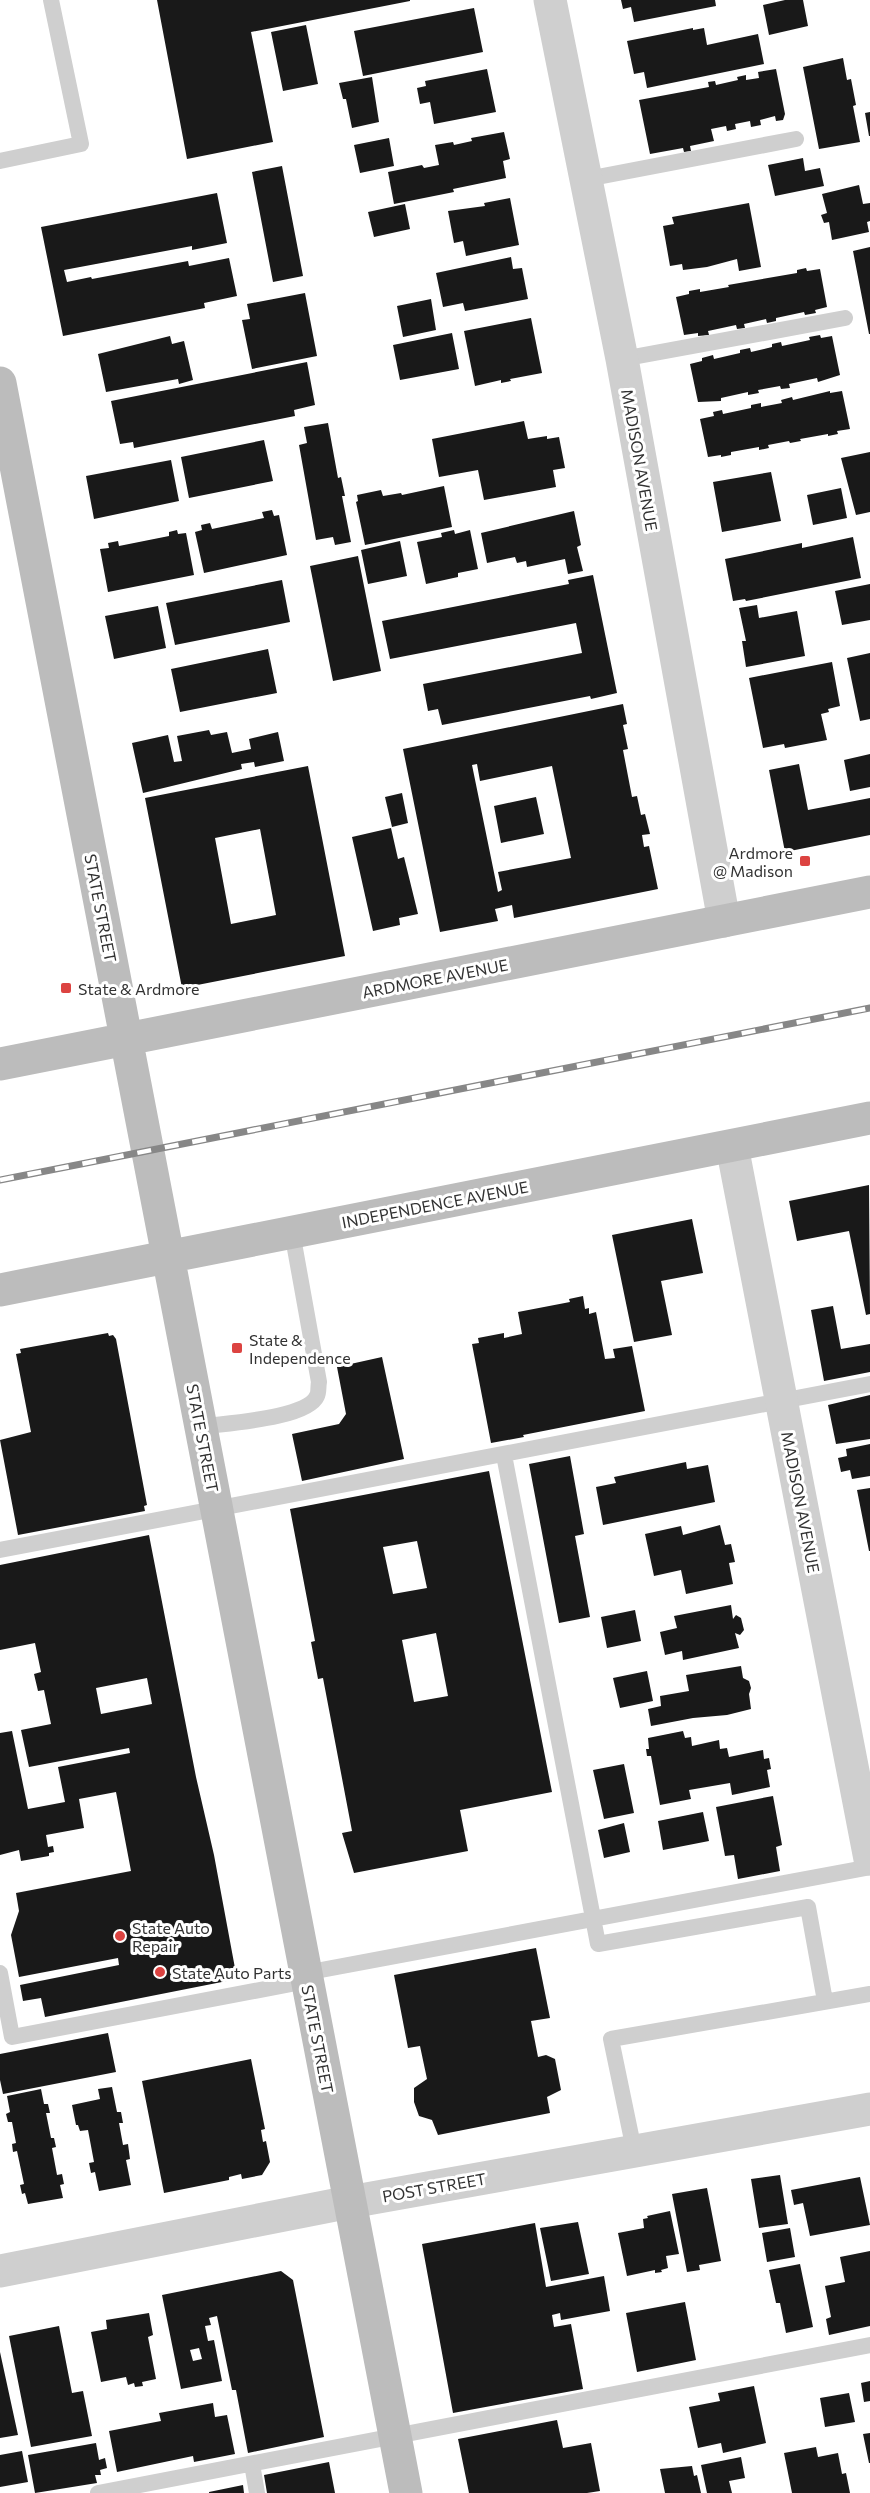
<svg xmlns="http://www.w3.org/2000/svg" width="870" height="2493" font-family="Commissioner,sans-serif">
	<rect width="100%" height="100%" fill="#fff"/>
	<path fill="#191919" fill-rule="evenodd" d="M157,0H410V1L251,32L273,142L187,159Z
		M621,0H715L716,6L634,22L631,7L623,9Z
		M785,0H803L808,26L769,35L763,5Z
		M474,8L483,52L363,76L354,31Z
		M306,25L318,84L283,91L271,32Z
		M693,28V30L704,28L707,45L758,34L764,64L647,88L644,72L634,74L627,41Z
		M843,58L847,80L851,79L856,105L853,106L860,142L819,149L803,67Z
		M487,69L496,112L434,124L430,102L420,104L417,88L426,86L425,81Z
		M776,69L785,114L783,120L776,121L775,116L760,120L761,125L751,127L750,121L735,124L736,129L727,131L726,126L711,129L714,141L690,146L691,151L684,152L683,148L650,154L639,100L709,87L708,82L715,81L716,85L738,80L737,77L746,75V80L759,78L758,72Z
		M372,77L379,122L352,128L346,99H343L339,83Z
		M870,112V136H869L865,113Z
		M504,132L510,159L503,161L506,178L453,189L454,192L394,204L388,172L422,165L424,168L439,165L435,145L453,142L454,145L472,141L471,138Z
		M389,138L394,166L360,173L354,145Z
		M803,158L805,171L820,168L824,186L775,196L768,165Z
		M282,166L303,276L273,282L252,172Z
		M859,185L863,204L870,203V221L867,222L869,232L832,240L829,222L824,223L821,215L827,213L822,194Z
		M217,193L227,243L192,250V246L64,270L67,282L91,277L92,279L188,261L189,266L229,258L237,296L204,303L205,308L63,336L41,227Z
		M510,198L519,245L466,256L463,241L454,243L448,211L485,206L484,203Z
		M749,203L761,267L739,271L737,259L707,267L683,270L682,264L670,266L663,226L674,224L672,217Z
		M405,204L410,229L374,237L368,212Z
		M870,247V334H869L853,251Z
		M511,257L513,269L522,268L528,299L465,311L463,303L443,307L436,273Z
		M806,268L807,271L820,269L827,307L815,310L816,313L805,315L804,312L776,318V321L767,323L766,319L744,324L745,328L737,329L736,325L708,331L709,335L698,336V333L684,335L676,297L689,294V291L700,289V292L729,287L728,285L797,273V270Z
		M305,293L317,356L252,369L242,320L250,319L247,304Z
		M431,299L436,330L403,337L397,306Z
		M531,318L542,373L510,379L511,381L501,383V380L475,386L464,331Z
		M452,333L459,369L400,380L393,345Z
		M820,335L821,338L832,336L840,375L818,382L817,378L789,384L790,388L781,389L780,386L758,390L759,393L748,395V392L721,398V401L698,402L690,364L702,361V358L713,355L714,359L740,353V350L750,348L751,352L772,347V344L781,342L782,346L810,340L809,337Z
		M170,336L172,344L184,341L193,380L179,384L178,379L106,392L98,354Z
		M307,362L315,405L294,410L295,416L134,448L133,442L120,444L111,401Z
		M830,391V393L842,391L850,429L837,431L838,434L828,436V434L800,439L801,441L790,443L789,441L768,445L769,448L759,450V447L731,452V455L721,457V455L708,457L700,419L714,416L713,412L722,410L723,414L751,408V405L761,403V407L782,403L781,400L792,397L793,400Z
		M524,421L528,439L547,436V439L559,437L565,468L553,470L556,487L484,500L478,470L439,477L432,439Z
		M328,423L338,478L341,477L345,496H342L351,542L335,545L333,537L316,540L299,445L307,443L304,427Z
		M264,440L273,481L189,498L181,457Z
		M870,452V512L856,515L841,458Z
		M171,460L179,501L94,519L86,476Z
		M771,472L781,521L722,532L713,482Z
		M444,486L452,527L365,545L356,502L358,501L357,495L381,490L383,496L401,493L402,495Z
		M841,488L847,518L813,525L807,495Z
		M272,510L274,516L279,515L287,555L204,573L195,532L202,530L201,525L210,523L212,529L264,518L262,512Z
		M574,511L581,545L577,547L583,571L568,574L565,559L527,567L526,561L517,563L515,557L487,563L481,533Z
		M177,530L178,534L186,533L194,575L108,592L100,549L109,548L108,543L118,541L119,546L169,536V532Z
		M454,530L455,534L470,530L478,569L458,573V577L426,584L417,542L442,537L441,533Z
		M853,537L861,578L746,601L745,599L733,601L725,559L802,543V548Z
		M400,541L407,576L368,584L361,550Z
		M358,556L381,671L333,681L310,566Z
		M593,575L617,693L591,699L590,696L442,725L438,709L428,711L423,684L582,653L576,623L390,659L382,621L569,584L568,580Z
		M282,580L290,622L175,645L166,603Z
		M870,584V620L842,625L835,591Z
		M757,605L759,618L797,611L805,656L746,667L742,641H746L739,608Z
		M158,606L166,648L114,659L105,616Z
		M268,649L277,693L180,712L171,669Z
		M870,653V719L860,721L847,658Z
		M832,662L840,706L828,709L829,712L821,714L827,740L785,748L784,744L763,748L749,678Z
		M623,704L627,724L623,725L628,749L623,750L632,797L637,796L641,815L645,814L650,834L642,835L644,847L649,846L658,889L514,918L512,905L495,909L498,921L440,932L403,749ZM477,764L480,781L552,766L571,858L498,872L502,890L498,892L472,765Z
		M209,730L211,735L227,732L232,753L251,749L249,739L278,732L284,761L255,767L254,762L241,764L242,769L143,793L132,743L168,735L174,762L182,761L177,736Z
		M870,754V787L850,791L844,760Z
		M799,764L808,810L870,798V835L785,852L769,770Z
		M308,766L345,956L182,988L145,798ZM260,829L276,915L231,924L215,838Z
		M402,793L408,823L392,827L385,797Z
		M536,797L544,834L501,843L494,806Z
		M391,828L398,859L404,857L418,914L399,918L400,925L373,931L352,837Z
		M869,1185L870,1314L866,1315L849,1231L797,1241L789,1201Z
		M692,1219L703,1273L661,1281L672,1335L634,1342L612,1235Z
		M583,1296L585,1309L589,1308V1314L596,1312L605,1359L615,1358L613,1349L632,1346L645,1411L523,1435L524,1437L491,1443L472,1344L479,1343L478,1338L504,1333V1338L522,1334L518,1312L570,1302L569,1299Z
		M833,1306L841,1349L870,1344V1372L824,1381L811,1310Z
		M108,1333L109,1336L113,1335L116,1339L147,1505L144,1506L145,1511L18,1535L0,1440L31,1432L16,1354L21,1353L20,1349Z
		M382,1357L404,1459L302,1481L292,1434L339,1424L346,1414L337,1367Z
		M870,1395V1439L836,1444L828,1405Z
		M870,1444V1476L852,1479L850,1470L841,1472L838,1458L847,1456L846,1449Z
		M570,1456L584,1534L575,1536L590,1617L559,1623L529,1464Z
		M686,1462L687,1469L708,1465L715,1502L603,1525L596,1487L616,1483L614,1477Z
		M489,1471L552,1792L460,1810L468,1851L354,1873L342,1833L352,1831L323,1678L318,1679L311,1642L315,1641L290,1509ZM417,1541L427,1588L393,1594L383,1547ZM436,1633L448,1696L414,1702L402,1640Z
		M870,1488V1551H869L857,1490Z
		M720,1525L725,1545L731,1544L735,1562L729,1563L733,1584L686,1594L681,1570L654,1576L645,1534L681,1526L683,1535Z
		M149,1535L196,1777L214,1855L237,1979L45,2017L41,1998L23,2001L20,1985L119,1965L118,1958L19,1977L11,1935L19,1911L16,1893L131,1871L116,1792L79,1799L84,1828L46,1835L48,1847L53,1846L54,1852L49,1853V1856L21,1861L19,1850L0,1855V1733L12,1731L28,1809L65,1802L58,1767L130,1753L129,1748L29,1767L21,1730L51,1724L44,1690L38,1691L34,1674L41,1672L35,1643L0,1650V1565ZM147,1678L152,1704L101,1714L96,1688Z
		M731,1605L733,1619L736,1615L741,1618L744,1630L740,1635L735,1633L739,1648L683,1660L682,1651L665,1655L660,1632L677,1628L674,1616Z
		M635,1610L641,1641L607,1648L601,1617Z
		M741,1666L743,1678L749,1681L751,1688L749,1694L751,1709L727,1715L693,1718L651,1726L648,1709L661,1706L660,1696L689,1691L686,1675Z
		M647,1671L653,1701L620,1708L613,1678Z
		M683,1731L685,1738L691,1737L692,1746L719,1740L720,1749L727,1748L729,1757L763,1750L764,1759L769,1758L771,1769L767,1770L770,1787L732,1795L730,1783L689,1790L691,1799L660,1805L651,1756H647L646,1749H649L648,1738Z
		M624,1764L634,1813L604,1819L593,1770Z
		M773,1796L782,1845L776,1847L780,1871L738,1879L734,1855L725,1856L716,1807Z
		M703,1812L709,1841L663,1850L658,1821Z
		M624,1823L630,1852L604,1858L598,1830Z
		M536,1948L550,2018L531,2021L538,2057L546,2055L555,2059L561,2090L547,2097L550,2113L438,2135L432,2120L419,2116L414,2102V2088L427,2079L420,2046L408,2048L394,1975Z
		M108,2033L116,2072L3,2094L0,2080V2054Z
		M251,2059L265,2129L261,2130L263,2142L266,2141L270,2162L262,2175L242,2179L241,2174L229,2177V2180L164,2193L142,2081Z
		M112,2087L117,2112H121L123,2123H119L123,2145L128,2144L130,2159L126,2160L131,2185L99,2191L95,2172L91,2173L89,2163L94,2162L88,2130L80,2131L78,2125H76L72,2105L100,2099L98,2089Z
		M41,2089L44,2104H48L50,2113H46L51,2138H54L56,2147L52,2148L57,2175L62,2174L64,2184L60,2185L63,2198L28,2204L25,2193L22,2194L20,2185L24,2184L17,2151L13,2152L12,2144L16,2143L12,2122H8L6,2114L10,2112L7,2096Z
		M780,2175L788,2224L759,2228L751,2179Z
		M860,2177L870,2225L810,2236L803,2203L794,2205L791,2190Z
		M707,2188L721,2261L699,2265L700,2270L687,2272L672,2194Z
		M670,2211L679,2254L666,2256L668,2268L661,2270L662,2272L655,2273V2270L627,2276L618,2233L644,2228L643,2219L648,2218L647,2216Z
		M578,2222L589,2274L551,2281L540,2228Z
		M535,2223L546,2287L604,2276L610,2311L561,2320L560,2313L552,2315L554,2327L571,2324L583,2389L453,2413L422,2244Z
		M790,2228L795,2257L767,2262L762,2233Z
		M870,2251V2326L829,2335L826,2319L831,2317L825,2286L845,2282L840,2257Z
		M800,2264L813,2327L786,2333L780,2303H776L769,2270Z
		M281,2271L293,2280L324,2437L248,2453L236,2390H232L217,2316L209,2318L211,2325L205,2326L208,2341L214,2340L222,2381L181,2389L162,2295ZM199,2348L202,2359L193,2361L190,2350Z
		M685,2302L696,2360L637,2372L626,2313Z
		M149,2313L153,2335L148,2337L156,2379L142,2382L143,2386L135,2387L134,2383L128,2385L126,2377L101,2382L91,2332L107,2329L106,2320Z
		M59,2326L72,2393L83,2391L92,2436L31,2447L9,2336Z
		M0,2352L18,2435L0,2438Z
		M870,2381V2401L864,2402L861,2383Z
		M754,2386L766,2443L723,2453L721,2443L698,2448L689,2407L720,2401L718,2393Z
		M849,2393L855,2422L825,2427L820,2398Z
		M213,2403L215,2417L227,2415L235,2454L194,2462L193,2456L117,2472L109,2431L161,2421L159,2413Z
		M557,2420L563,2448L591,2443L600,2491L587,2493H469L458,2439Z
		M870,2433V2463H869L863,2434Z
		M96,2443L99,2460L105,2458L107,2468L100,2470L101,2475H95L97,2483L35,2493L28,2455Z
		M816,2447L818,2457L838,2453L842,2474L846,2473L850,2493H792L784,2453Z
		M22,2451L28,2482L0,2487V2455Z
		M741,2457L745,2478L729,2481L732,2493H707L701,2465Z
		M329,2462L335,2493H267L264,2475Z
		M692,2466L694,2476L697,2475L701,2493H665L660,2469Z
		M243,2485L244,2493H209V2492Z"/>
	<g fill="none" stroke-linecap="round" stroke-linejoin="round">
		<path stroke="#cfcfcf" stroke-width="16" d="M0,161L81,144L51,0
			M587,179L796,139
			M622,359L845,318
			M200,1427C224,1423 307,1419 317,1396C319,1393 318,1386 319,1382L292,1232
			M504,1455L598,1944L808,1907L825,2001
			M0,1550L870,1384
			M0,1973L12,2037L307,1981
			M305,1973L870,1867
			M634,2150L611,2039L870,1994
			M252,2464L257,2493
			M98,2493L870,2345"/>
		<path stroke="#cfcfcf" stroke-width="33" d="M550,0L622,359L724,921
			M732,1146L870,1859
			M0,2271L350,2202L870,2109"/>
		<path stroke="#bcbcbc" stroke-width="33" d="M0,383L406,2493
			M0,1064L870,892
			M0,1290L870,1118"/>
		<defs>
			<path id="rail" d="M0,1180L870,1008"/>
		</defs>
		<use href="#rail" stroke="#878787" stroke-width="7"/>
		<use href="#rail" stroke="#fff" stroke-width="4.5" stroke-dasharray="14" stroke-linecap="butt"/>
	</g>
	<g fill="#dc4341" stroke="#fff" stroke-width="2">
		<rect x="799" y="855" width="12" height="12" rx="3"/>
		<rect x="60" y="982" width="12" height="12" rx="3"/>
		<rect x="231" y="1342" width="12" height="12" rx="3"/>
		<circle cx="120" cy="1936" r="6"/>
		<circle cx="160" cy="1972" r="6"/>
	</g>
	<g text-anchor="middle" dominant-baseline="central" stroke-width="6" stroke-linejoin="round" paint-order="stroke">
		<g font-size="16" fill="#323232" stroke="#fff">
			<text transform="translate(640 460) rotate(80)">MADISON AVENUE</text>
			<text transform="translate(101 908) rotate(79)">STATE STREET</text>
			<text transform="translate(435 978) rotate(-11)">ARDMORE AVENUE</text>
			<text transform="translate(435 1204) rotate(-11)">INDEPENDENCE AVENUE</text>
			<text transform="translate(203 1438) rotate(79)">STATE STREET</text>
			<text transform="translate(801 1502) rotate(79)">MADISON AVENUE</text>
			<text transform="translate(318 2039) rotate(79)">STATE STREET</text>
			<text transform="translate(434 2187) rotate(-10)">POST STREET</text>
		</g>
		<g font-size="16" fill="#323232" stroke="#fff" text-anchor="start">
			<text x="793" y="852" text-anchor="end">Ardmore<tspan x="793" dy="18">@ Madison</tspan></text>
			<text x="78" y="988">State &amp; Ardmore</text>
			<text x="249" y="1339">State &amp;<tspan x="249" dy="18">Independence</tspan></text>
			<text x="132" y="1927">State Auto<tspan x="132" dy="18">Repair</tspan></text>
			<text x="172" y="1972">State Auto Parts</text>
		</g>
	</g>
</svg>
